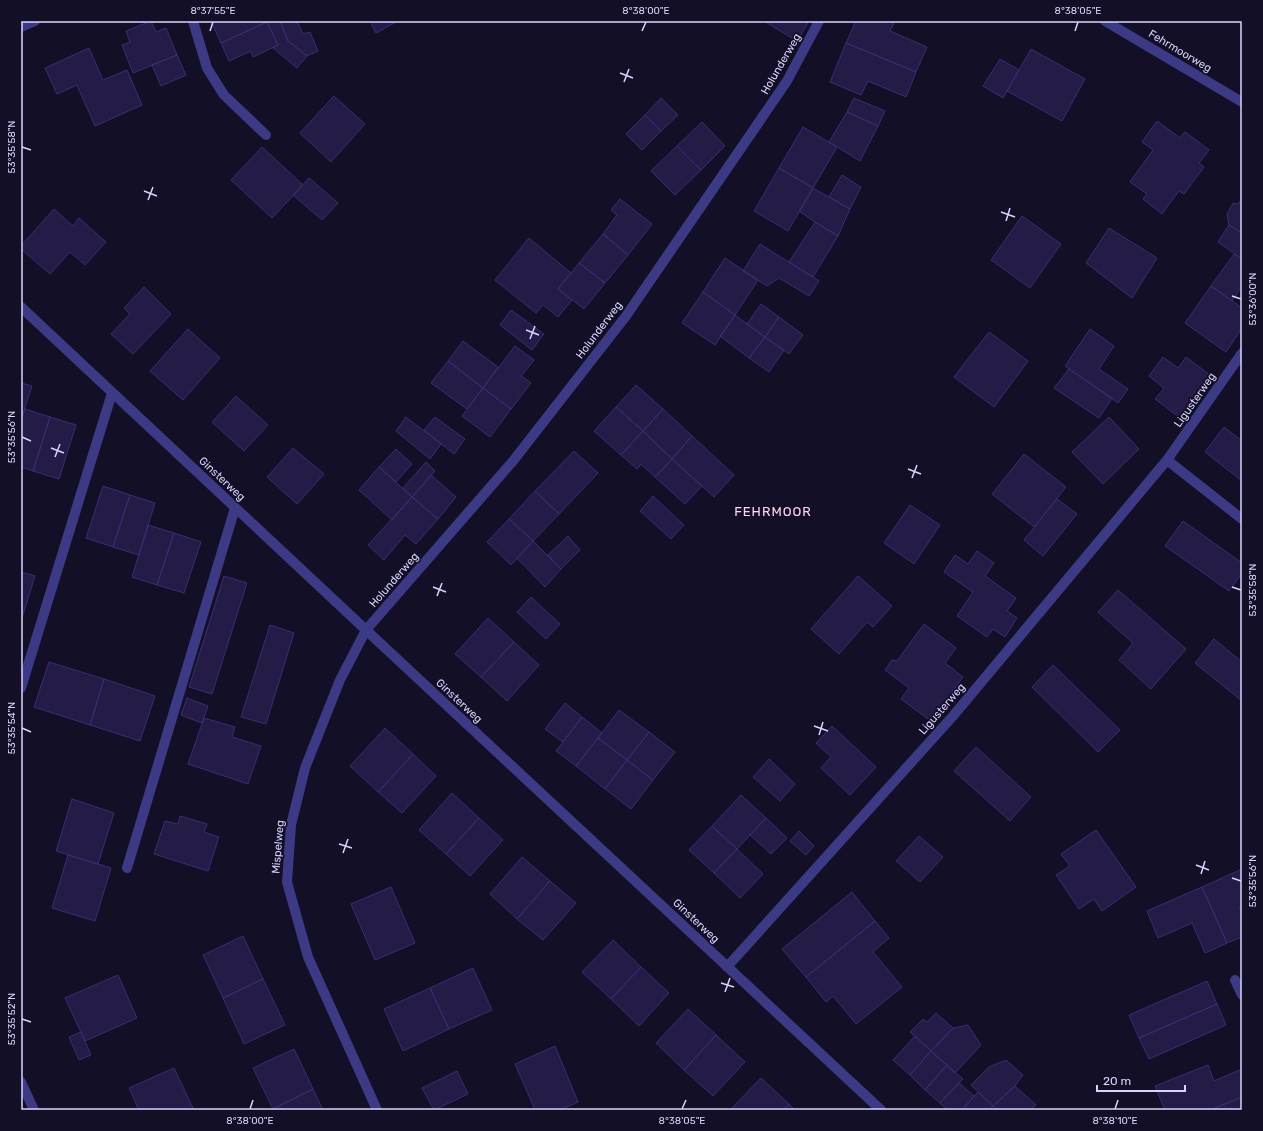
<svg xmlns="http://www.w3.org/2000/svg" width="1263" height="1131" font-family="Rubik,sans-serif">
	<rect width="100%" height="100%" fill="#130f26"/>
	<path fill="#241b47" stroke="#3b2d73" d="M151,21L156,32L166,28L177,55L133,73L122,45L130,42L126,31Z
		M211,21H267V22L221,43Z
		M280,21H297L303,34L310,32L318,51L307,56L288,41Z
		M280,21L288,41L307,56L297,68L273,48L278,45L267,22Z
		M370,21H398L376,33Z
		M764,21H804L808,23L797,41Z
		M856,21H895L890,31L927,47L916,72L846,43Z
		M267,22L278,45L253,57L251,51L229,61L221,43Z
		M846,43L916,72L906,97L868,81L861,95L830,82Z
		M89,48L103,80L127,70L142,105L95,126L77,85L57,94L45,68Z
		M1031,49L1085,79L1062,121L1007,91Z
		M177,55L186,75L161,86L152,65Z
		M1000,59L1019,70L1003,98L983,86Z
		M334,96L365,124L331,162L300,133Z
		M661,98L678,115L661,131L645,115Z
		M854,98L885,111L878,126L847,112Z
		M847,112L878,126L860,161L829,142Z
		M645,115L661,131L642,150L626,134Z
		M1157,121L1180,138L1185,132L1209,150L1199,163L1204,167L1184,194L1179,191L1162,214L1143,199L1147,194L1130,182L1153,150L1142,142Z
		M702,122L725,146L701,170L677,146Z
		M803,127L837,147L813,188L779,168Z
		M677,146L701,170L675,195L651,171Z
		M262,147L303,185L272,218L231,180Z
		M779,168L813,188L788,231L754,211Z
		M842,175L861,187L850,209L829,197Z
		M309,178L338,203L322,220L293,195Z
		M813,188L850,209L838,236L815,222L799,211Z
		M1242,198V233L1229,225L1227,214L1233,203L1238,204Z
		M620,199L652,224L628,255L603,234L617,215L611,210Z
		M54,209L73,226L79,218L106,242L85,265L70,252L50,274L21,249V246Z
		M1022,216L1061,244L1030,288L991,260Z
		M815,222L838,236L813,277L789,262Z
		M1229,225L1242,233V259L1218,242Z
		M1109,228L1157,258L1132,298L1086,263Z
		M603,234L628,255L605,283L579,263Z
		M529,238L571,273L558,289L572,300L558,317L543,305L536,313L495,280Z
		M760,244L819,281L809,296L779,278L767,286L743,271Z
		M1234,254L1242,259V286L1232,301L1211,286Z
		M725,258L758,280L735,315L703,292Z
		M579,263L605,283L584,309L558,289Z
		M1211,286L1242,308V328L1226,352L1185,323Z
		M144,287L171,314L133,354L111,334L130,314L124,308Z
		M703,292L735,315L715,345L682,323Z
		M761,304L779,317L765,337L747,324Z
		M511,310L544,334L532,350L500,325Z
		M735,315L765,337L749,358L720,336Z
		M779,317L803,335L789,354L765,337Z
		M188,329L220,358L183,400L150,371Z
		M1090,329L1114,346L1099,369L1128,389L1118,403L1065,366Z
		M989,332L1028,361L994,407L954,377Z
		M765,337L784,350L769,372L749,358Z
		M463,341L498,367L483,388L448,361Z
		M515,346L534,360L521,376L531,383L511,409L483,388Z
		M1163,357L1178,368L1186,357L1214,378L1183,420L1155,399L1164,388L1149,376Z
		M448,361L483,388L467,409L431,383Z
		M1069,369L1112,398L1099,418L1054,388Z
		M21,383L32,386L21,420Z
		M636,385L663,409L643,431L616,407Z
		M483,388L511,409L490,437L462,416Z
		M236,396L268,425L244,451L212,422Z
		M616,407L643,431L621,455L594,431Z
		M25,409L50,417L33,471L21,467V420Z
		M663,409L692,436L672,459L643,431Z
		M50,417L76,425L59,479L33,471Z
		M406,417L441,444L430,459L396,431Z
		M435,417L465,439L454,454L424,430Z
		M1109,417L1139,449L1103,484L1072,452Z
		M1224,427L1242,441V481L1205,452Z
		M643,431L672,459L655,477L641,464L637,469L621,455Z
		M692,436L734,475L714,497L672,459Z
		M293,448L324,474L297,504L267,477Z
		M396,449L412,464L396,482L379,467Z
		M574,451L598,473L559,514L535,491Z
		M1024,454L1066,487L1034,527L992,494Z
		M672,459L702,486L685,504L655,477Z
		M426,462L435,471L412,497L403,488Z
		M379,467L412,497L392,520L359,490Z
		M431,475L456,497L438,519L412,497Z
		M103,486L130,495L113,547L86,538Z
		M535,491L559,514L533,541L509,519Z
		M130,495L155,503L139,555L113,547Z
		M653,496L684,525L671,539L640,511Z
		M412,497L438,519L416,544L405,535L384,560L368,545Z
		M1057,499L1077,514L1043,556L1024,540Z
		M910,505L940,525L914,564L884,543Z
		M509,519L533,541L511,565L487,542Z
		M1183,521L1242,563V573L1229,591L1165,546Z
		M148,525L174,533L157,585L132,577Z
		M174,533L201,542L184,593L157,585Z
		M568,536L580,550L561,569L548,555Z
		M533,541L561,569L545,587L517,558Z
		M977,551L994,563L985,576L1016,598L1007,611L1017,618L1005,637L993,629L987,637L957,616L973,592L944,572L955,555L968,564Z
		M21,572L35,576L21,621Z
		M224,576L247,583L212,694L189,687Z
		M858,576L892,606L873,627L867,622L839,654L811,629Z
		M1118,590L1186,649L1151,689L1119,660L1133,643L1098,612Z
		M531,597L560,624L546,639L517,612Z
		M488,618L514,642L481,677L455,654Z
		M924,624L956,648L945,663L963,677L931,721L901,699L909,688L885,670L892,660L897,661Z
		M270,625L294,633L266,724L241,717Z
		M1214,639L1242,662V701L1195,663Z
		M514,642L539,665L507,701L481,677Z
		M49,662L104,679L90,725L34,707Z
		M1053,665L1120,730L1098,752L1032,687Z
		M104,679L155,696L140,741L90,725Z
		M187,698L208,706L202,723L181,715Z
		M565,703L582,717L563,742L545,729Z
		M619,710L649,732L627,760L598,738Z
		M582,717L602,733L576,766L556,751Z
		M204,718L235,727L232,737L261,746L248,784L188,764Z
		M832,726L876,767L850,795L821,768L831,757L816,743Z
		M385,728L413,754L378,792L350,766Z
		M649,732L675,752L653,780L627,760Z
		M598,738L627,760L605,789L576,766Z
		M976,747L1031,797L1010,821L954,771Z
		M413,754L436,776L402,813L378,792Z
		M769,759L795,784L780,801L753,777Z
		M627,760L653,780L631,809L605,789Z
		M452,793L479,818L446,854L419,830Z
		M741,795L766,818L737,849L712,826Z
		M72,799L114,813L98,864L56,851Z
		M180,816L207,824L204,832L219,837L208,871L154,854L165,821L178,824Z
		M479,818L503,840L470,876L446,854Z
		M766,818L787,838L771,854L750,835Z
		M712,826L737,849L714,873L689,850Z
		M1096,830L1136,887L1102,911L1094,899L1079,909L1056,875L1070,866L1061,854Z
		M799,831L814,846L806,855L790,841Z
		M919,836L943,857L920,882L896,861Z
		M737,849L763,874L740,898L714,873Z
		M68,855L111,868L95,921L52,908Z
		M522,857L550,881L517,919L490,894Z
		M1242,869V906L1239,907L1242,913V937L1227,943L1202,887Z
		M550,881L576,903L543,940L517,919Z
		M391,887L415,943L375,960L351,904Z
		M1202,887L1227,943L1205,953L1192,923L1158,938L1147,911Z
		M852,892L875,921L806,977L782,949Z
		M875,921L889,938L873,952L902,987L856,1024L833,996L826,1002L806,977Z
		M243,936L263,979L223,998L203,955Z
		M613,940L641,967L611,999L582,972Z
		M641,967L669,993L639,1026L611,999Z
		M473,968L492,1010L449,1029L430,988Z
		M118,975L137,1018L85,1041L65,998Z
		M263,979L285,1025L244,1044L223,998Z
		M1207,981L1217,1004L1139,1038L1129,1015Z
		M430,988L449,1029L403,1051L384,1009Z
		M1217,1004L1226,1025L1149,1059L1139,1038Z
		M688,1009L716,1035L684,1070L656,1043Z
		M936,1013L953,1028L931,1051L910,1032L923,1019L927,1022Z
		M968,1025L981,1045L955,1073L931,1051L953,1028Z
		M81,1032L91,1055L79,1060L69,1037Z
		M716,1035L745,1062L713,1096L684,1070Z
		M915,1036L931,1051L910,1075L893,1060Z
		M555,1046L578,1102L560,1110H535L515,1064Z
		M294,1049L313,1089L273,1109L253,1068Z
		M931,1051L947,1065L925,1090L910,1075Z
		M1006,1060L1023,1075L1015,1086L993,1106L971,1085L989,1067Z
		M947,1065L963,1079L940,1103L925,1090Z
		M1208,1065L1214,1081L1242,1069V1097L1210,1110H1165L1155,1086Z
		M174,1068L194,1110H139L129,1088Z
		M457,1071L468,1094L434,1110L422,1088Z
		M761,1078L789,1104L784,1110H730Z
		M959,1083L974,1096L962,1110H947L940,1103Z
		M1015,1086L1036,1105L1031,1110H997L993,1106Z
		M313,1089L323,1110H273V1109Z
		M978,1092L993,1106L990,1110H962Z
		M1242,1097V1110H1210Z
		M789,1104L795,1110H784Z"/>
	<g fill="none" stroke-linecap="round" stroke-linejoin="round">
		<path stroke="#3d3a85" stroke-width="10" d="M193,21L207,68L224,95L266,135
			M21,688L112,393
			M127,868L235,508"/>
		<path stroke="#3d3a85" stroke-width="10" d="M1105,21L1242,102
			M21,307L366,630L881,1110
			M1167,460L1242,519
			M727,967L953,716L1167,460L1242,353
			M1235,980L1242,995
			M21,1082L34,1110
			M377,1110L308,957L287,882L291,825L305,768L340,680L366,630L513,461L626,316L787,81L819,21"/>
		<path stroke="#3d3a85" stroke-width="10" d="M21,27L35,21"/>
	</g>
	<path fill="none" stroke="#d9d4ff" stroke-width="1.5" d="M210,31L213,22M642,31L646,22M1075,31L1078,22M620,73L633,78M624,82L629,69M22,147L31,150M144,191L157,196M148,200L153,187M1001,212L1015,217M1006,221L1010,208M1232,296L1241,299M526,330L539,335M530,339L535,326M22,437L31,441M51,448L64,453M55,457L60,444M908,469L921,474M912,478L917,465M433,587L446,592M1232,587L1241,590M437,596L442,583M814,726L828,731M22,728L31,732M819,735L823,722M339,844L352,848M343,853L348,839M1196,865L1209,870M1201,874L1205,861M1232,878L1241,881M721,983L734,987M725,992L730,978M22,1019L31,1022M250,1109L253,1100M682,1109L686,1100M1115,1109L1118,1100"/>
	<g text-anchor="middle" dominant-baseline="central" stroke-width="3.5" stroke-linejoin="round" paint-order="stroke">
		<g font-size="11" fill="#d9d4ff" stroke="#130f26">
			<text transform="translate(1180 51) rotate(31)">Fehrmoorweg</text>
			<text transform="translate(781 64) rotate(-60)">Holunderweg</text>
			<text transform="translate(599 330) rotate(-53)">Holunderweg</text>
			<text transform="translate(1195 400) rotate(-55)">Ligusterweg</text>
			<text transform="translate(222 479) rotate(43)">Ginsterweg</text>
			<text transform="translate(394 580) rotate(-49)">Holunderweg</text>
			<text transform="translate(459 701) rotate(43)">Ginsterweg</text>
			<text transform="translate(942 709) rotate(-49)">Ligusterweg</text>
			<text transform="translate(278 847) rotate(-85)">Mispelweg</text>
			<text transform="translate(696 921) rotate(43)">Ginsterweg</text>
		</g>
		<g font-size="13" letter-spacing="1" fill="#ffd6f0" stroke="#130f26">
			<text x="773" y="511">FEHRMOOR</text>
		</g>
	</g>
	<rect width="1263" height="1131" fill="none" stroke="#130f26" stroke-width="44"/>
	<path d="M1097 1085v6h88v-6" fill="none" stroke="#d9d4ff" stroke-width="2"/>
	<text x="1103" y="1085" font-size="12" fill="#d9d4ff" stroke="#130f26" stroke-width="3" paint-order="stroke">20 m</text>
	<rect x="22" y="22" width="1219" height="1087" fill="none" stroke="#d9d4ff" stroke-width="1.5"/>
	<g font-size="10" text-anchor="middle" fill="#d9d4ff">
		<text x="213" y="14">8°37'55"E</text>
		<text x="646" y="14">8°38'00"E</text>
		<text x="1078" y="14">8°38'05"E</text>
		<text transform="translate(11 147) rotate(-90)" y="4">53°35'58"N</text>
		<text transform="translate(1252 299) rotate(-90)" y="4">53°36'00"N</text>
		<text transform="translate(11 437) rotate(-90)" y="4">53°35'56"N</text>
		<text transform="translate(1252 590) rotate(-90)" y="4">53°35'58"N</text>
		<text transform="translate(11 728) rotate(-90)" y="4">53°35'54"N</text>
		<text transform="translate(1252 881) rotate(-90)" y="4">53°35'56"N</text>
		<text transform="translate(11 1019) rotate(-90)" y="4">53°35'52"N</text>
		<text x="250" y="1124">8°38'00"E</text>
		<text x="682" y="1124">8°38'05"E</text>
		<text x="1115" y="1124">8°38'10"E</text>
	</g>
</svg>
